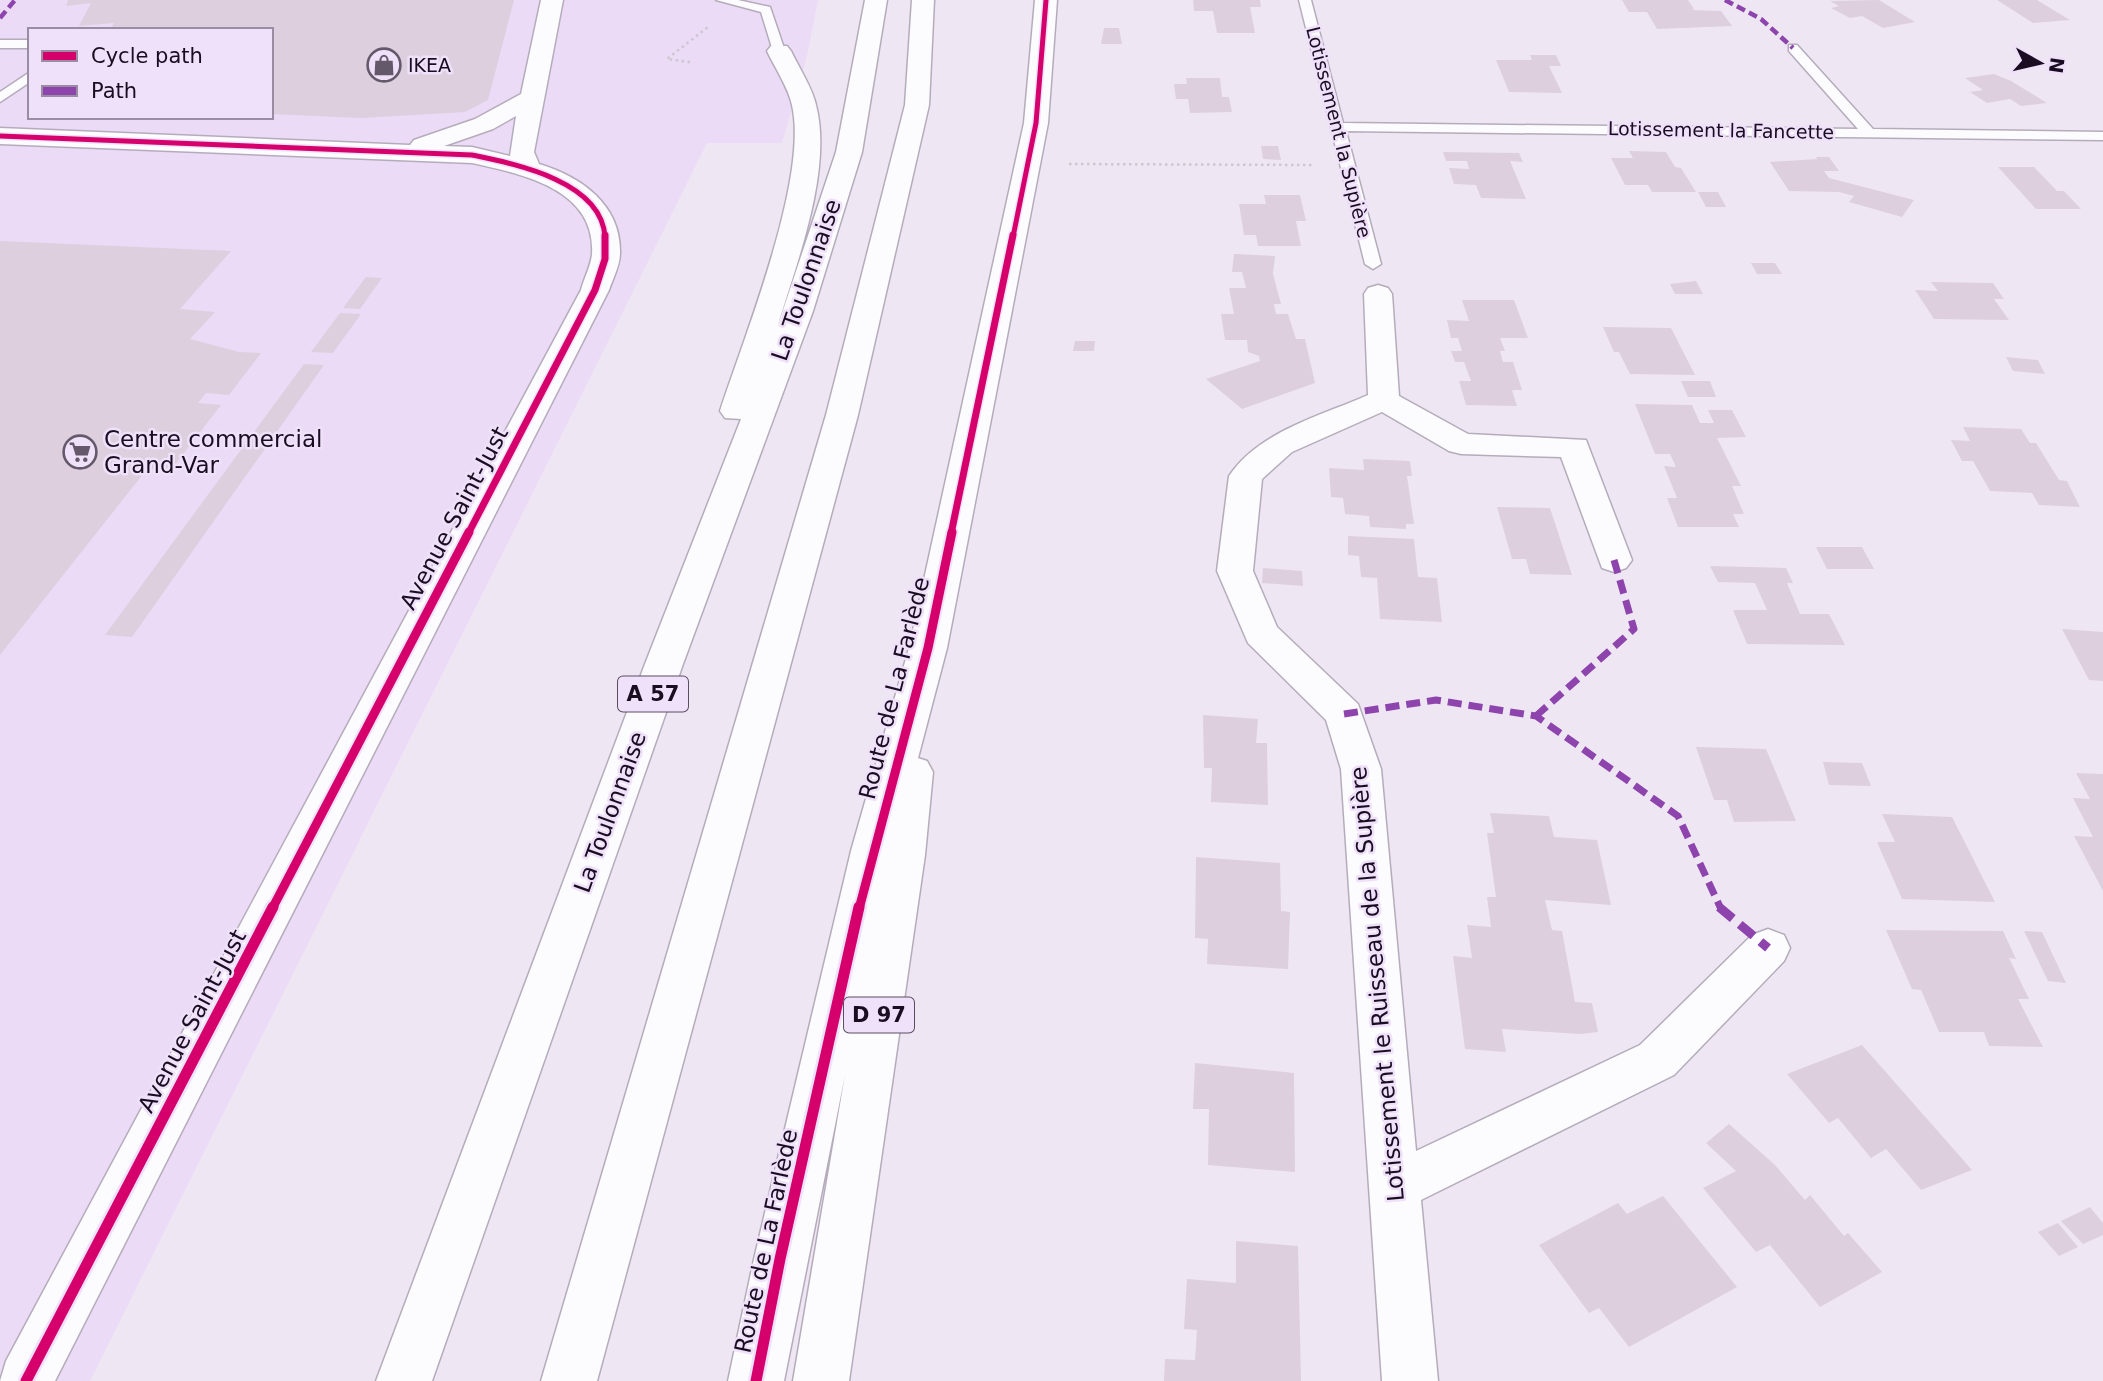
<svg xmlns="http://www.w3.org/2000/svg" width="2103" height="1381" font-family="'DejaVu Sans',sans-serif">
	<rect width="100%" height="100%" fill="#eee7f3"/>
	<path fill="#ebdbf6" fill-rule="evenodd" d="M0,0H818L807,56L782,143H707L90,1381H0ZM30,30H271V117H30Z"/>
	<path fill="#ddcfde" d="M68,0H514L488,100L465,112L361,118L271,114V30H110L114,23L79,26L91,3L66,6Z
		M1193,0H1260L1261,7H1250L1255,33H1217L1213,11H1194Z
		M1622,0H1688L1694,9L1692,10L1721,11L1732,26L1657,29L1647,12H1629Z
		M1879,0L1915,22L1883,28L1862,16L1850,18L1831,8L1839,6L1830,1Z
		M1997,0H2037L2070,20L2033,23Z
		M1104,28H1119L1122,44H1101Z
		M1530,55H1556L1561,66H1549L1562,93L1509,92L1496,60H1532Z
		M1994,74L2011,81L2047,103L2021,106L2010,99L1987,103L1970,92L1983,90L1965,78Z
		M1186,78H1220L1222,97H1229L1232,112L1190,113L1188,99H1176L1174,84H1187Z
		M1261,146H1278L1281,160L1263,159Z
		M1629,151L1666,152L1675,167L1681,168L1696,192H1652L1648,185H1625L1611,158H1633Z
		M1443,152L1519,153L1523,162L1510,161L1526,199L1481,198L1476,185L1454,184L1449,168L1469,169L1467,161H1446Z
		M1816,157H1829L1839,171H1824L1829,178L1914,200L1902,217L1849,202L1854,196L1839,192L1789,191L1770,162L1817,159Z
		M1998,167H2034L2057,191H2064L2081,209H2036Z
		M1698,192H1718L1726,207H1706Z
		M1264,195H1300L1306,221H1296L1301,246H1258L1256,235H1244L1239,204H1266Z
		M0,241L231,251L180,309L215,312L190,339L239,352L261,353L229,395L206,393L198,403L221,405L171,470L147,469L0,655Z
		M1234,254L1275,256L1273,274L1281,304H1274L1276,314H1288L1296,339H1305L1315,383L1242,409L1206,379L1260,361L1259,356L1248,352L1247,340H1225L1221,314H1234L1229,288H1246L1242,272H1232Z
		M1751,263H1775L1782,274H1757Z
		M366,277L382,278L360,309L343,308Z
		M1696,281L1703,294H1675L1670,284Z
		M1931,282L1993,283L2004,299H1994L2009,320L1934,319L1915,290L1938,291Z
		M1462,300H1514L1528,338H1500L1505,351H1500L1503,362H1513L1522,390H1512L1517,406L1466,405L1459,381H1471L1464,362H1455L1451,351H1462L1458,338H1451L1447,320L1469,321Z
		M340,313L361,314L333,353L311,352Z
		M1603,327L1671,328L1695,375L1630,374L1619,352H1614Z
		M1075,341H1095L1094,351H1073Z
		M2006,357L2038,360L2045,374L2013,371Z
		M304,364L324,365L132,637L105,635Z
		M1681,381H1710L1716,397H1688Z
		M1635,404L1692,405L1700,423H1714L1708,410H1732L1746,437L1717,438L1741,486H1732L1744,514H1733L1739,527H1678L1667,498H1677L1664,466L1676,467L1670,454H1655Z
		M1963,427L2021,429L2030,443H2036L2059,480L2067,481L2080,507L2039,505L2032,493L1990,491L1973,461H1962L1951,440L1970,441Z
		M1363,459L1410,461L1412,476H1407L1414,524H1406V529L1370,527L1369,516L1345,514L1343,498L1331,497L1329,468L1364,470Z
		M1497,507L1550,508L1572,575L1530,574L1526,559H1512Z
		M1348,536L1414,539L1418,577L1437,578L1442,622L1380,619L1377,578L1361,577L1359,556L1348,555Z
		M1816,547H1862L1874,569H1827Z
		M1710,566L1786,568L1793,583H1787L1800,614H1829L1845,645L1747,644L1733,610H1767L1755,583L1718,582Z
		M1263,568L1302,571L1303,586L1262,583Z
		M2062,629L2103,632V681L2089,680Z
		M1203,715L1258,719L1256,743H1267L1268,805L1211,802L1212,768H1204Z
		M1696,747L1766,749L1796,821L1734,822L1727,800H1714Z
		M1823,762L1862,763L1871,786L1829,785Z
		M2076,773L2103,774V891L2074,836L2093,837L2073,798L2090,799Z
		M1490,813L1549,816L1554,837L1597,840L1611,905L1545,900L1552,930L1562,931L1575,1002L1592,1003L1598,1032L1581,1034L1502,1029L1506,1052L1465,1049L1453,956L1472,958L1467,925L1491,927L1487,897H1496L1487,833H1494Z
		M1882,814L1952,817L1995,902L1902,899L1877,842H1895Z
		M1196,857L1280,863L1281,911L1290,912L1288,969L1207,964L1208,939L1195,938Z
		M1886,930L2003,931L2016,959L2009,958L2029,999H2018L2043,1047L1989,1046L1984,1032H1939L1921,990L1912,989Z
		M2024,931L2042,932L2066,983L2048,981Z
		M1862,1045L1972,1170L1921,1190L1886,1149L1871,1158L1838,1118L1829,1123L1787,1074Z
		M1195,1063L1294,1073L1295,1172L1208,1165L1209,1109H1193Z
		M1729,1124L1775,1165L1805,1200L1810,1195L1844,1236L1848,1233L1882,1272L1820,1307L1770,1245L1756,1252L1703,1188L1736,1171L1706,1143Z
		M1663,1196L1737,1287L1629,1347L1599,1308L1589,1313L1539,1245L1618,1203L1627,1214Z
		M2090,1207L2103,1223V1235L2083,1244L2061,1221Z
		M2058,1223L2078,1247L2059,1256L2038,1232Z
		M1236,1241L1298,1246L1301,1381H1164L1165,1359L1195,1360L1197,1330L1184,1329L1187,1279L1236,1283Z"/>
	<g fill="none" stroke-linecap="round" stroke-linejoin="round">
		<defs>
			<path id="service" d="M716,0H738L770,7L785,51L783,54L773,51L761,12Z
				M1299,0H1311L1343,123L1858,129L1789,51V45H1797L1873,129L2103,132V140L1346,131L1381,264L1373,269L1365,264Z
				M0,40H30V48H0Z
				M30,72V82L0,102V92Z"/>
			<path id="minor" d="M541,0H563L534,152L539,164C582,177 621,205 620,253C620,266 613,278 609,290L55,1381H0L6,1361L581,290C584,278 591,266 592,254C596,189 522,174 472,163L0,144V128L410,145L414,140L475,119L521,94ZM516,116L510,156L472,147L444,146L493,129Z
				M1378,285L1388,288L1392,294L1399,396L1468,434L1586,440L1632,560L1626,568L1614,572L1602,568L1561,457L1461,454L1449,451L1382,412L1292,452L1262,479L1253,571L1277,627L1358,704L1381,769L1416,1151L1640,1045L1752,935L1768,929L1784,935L1790,948L1784,961L1674,1075L1421,1200L1438,1381H1382L1341,769L1326,720L1248,643L1217,571L1229,476C1259,431 1321,416 1368,395L1364,294L1368,288Z"/>
			<path id="primary" d="M1035,0H1057L1048,123L947,648L918,758L927,761L933,772L925,855L849,1381H793L845,1075L784,1381H728L754,1259L851,851L909,648L1024,123Z"/>
			<path id="motorway" d="M865,0H887L862,152L813,311L683,664L432,1381H376L645,664L741,419L725,418L720,411C744,337 809,178 792,105C788,87 775,68 767,51L771,46H787L791,51C799,68 812,87 816,105C833,171 796,264 777,328L836,152Z
				M912,0H934L929,105L858,415L597,1381H541L826,415L905,105Z"/>
		</defs>
		<use href="#service" stroke="#b5acbb" stroke-width="3"/>
		<use href="#minor" stroke="#b5acbb" stroke-width="3"/>
		<use href="#primary" stroke="#b5acbb" stroke-width="3"/>
		<use href="#motorway" stroke="#b5acbb" stroke-width="3"/>
		<path stroke="#ccc8cd" stroke-width="2.5" stroke-dasharray="2.5 3.5" stroke-linecap="butt" d="M690,62L667,59L708,27
			M1069,164L1312,165"/>
		<use href="#service" fill="#fcfbfd" fill-rule="evenodd"/>
		<use href="#minor" fill="#fcfbfd" fill-rule="evenodd"/>
		<use href="#primary" fill="#fcfbfd" fill-rule="evenodd"/>
		<use href="#motorway" fill="#fcfbfd" fill-rule="evenodd"/>
		<path stroke="#8e44ad" stroke-width="4.5" stroke-dasharray="9 4.5" stroke-linecap="butt" d="M1725,0L1761,19L1793,48
			M0,18L15,0"/>
		<path stroke="#8e44ad" stroke-width="7" stroke-dasharray="14 7" stroke-linecap="butt" d="M1344,714L1436,700L1536,716L1678,816L1721,909
			M1536,716L1634,629L1614,560"/>
		<path stroke="#8e44ad" stroke-width="9" stroke-dasharray="18 9" stroke-linecap="butt" d="M1719,907L1768,948"/>
		<defs>
			<path id="cycleway-far3" d="M0,136L472,155C515,164 602,181 605,237
				M1013,237L1036,123L1046,0"/>
			<path id="cycleway-far2" d="M468,534L595,290L605,259V235
				M951,534L1013,235"/>
			<path id="cycleway-far1" d="M272,909L469,532
				M859,909L928,648L952,532"/>
			<path id="cycleway" d="M26,1381L273,907
				M756,1381L780,1259L859,907"/>
		</defs>
		<use href="#cycleway-far3" stroke="#efe1f9" stroke-width="8"/>
		<use href="#cycleway-far2" stroke="#efe1f9" stroke-width="10"/>
		<use href="#cycleway-far1" stroke="#efe1f9" stroke-width="13"/>
		<use href="#cycleway" stroke="#efe1f9" stroke-width="16"/>
		<use href="#cycleway-far3" stroke="#d6006c" stroke-width="5"/>
		<use href="#cycleway-far2" stroke="#d6006c" stroke-width="7"/>
		<use href="#cycleway-far1" stroke="#d6006c" stroke-width="9"/>
		<use href="#cycleway" stroke="#d6006c" stroke-width="11"/>
	</g>
	<defs>
		<symbol id="shop-ring" viewBox="-11 -11 22 22"><circle r="9.5" fill="#efe1f9" stroke="#64596a" stroke-width="1.5"/><path d="M-5-2.5h2.3a2.7 3.5 0 0 1 5.4 0H5L5.5 6h-11ZM-1.5-2.5h3a1.5 2.3 0 0 0-3 0Z" fill="#64596a"/></symbol>
		<symbol id="supermarket-ring" viewBox="-11 -11 22 22"><circle r="9.5" fill="#efe1f9" stroke="#64596a" stroke-width="1.5"/><path d="M-6-5.5h2.5l.6 2H6L4.5 2H-2.5L-4.4-4H-6ZM-1.5 3.2a1.3 1.3 0 1 0 .1 0ZM3 3.2a1.3 1.3 0 1 0 .1 0Z" fill="#64596a"/></symbol>
	</defs>
	<g fill-rule="evenodd">
		<use href="#shop-ring" x="365" y="46" width="38" height="38"/>
		<use href="#supermarket-ring" x="61" y="433" width="38" height="38"/>
	</g>
	<g text-anchor="middle" dominant-baseline="central" stroke-width="5" stroke-linejoin="round" paint-order="stroke">
		<g font-size="19" fill="#1a0d21" stroke="#efe1f9" text-anchor="start">
			<text x="408" y="65">IKEA</text>
		</g>
		<g font-size="19" fill="#1a0d21" stroke="#efe1f9">
			<text transform="translate(1721 130) rotate(1)">Lotissement la Fancette</text>
			<text transform="translate(1339 132) rotate(76)">Lotissement la Supière</text>
		</g>
		<g fill="#efe1f9" stroke="#5a4d62" stroke-width="2">
			<rect x="618" y="676.5" width="70" height="35" rx="5"/>
			<rect x="844" y="997.5" width="70" height="35" rx="5"/>
		</g>
		<g font-size="21" font-weight="bold" fill="#1a0d21">
			<text x="653" y="694">A 57</text>
			<text x="879" y="1015">D 97</text>
		</g>
		<g font-size="23" fill="#1a0d21" stroke="#efe1f9">
			<text transform="translate(806 280) rotate(-71)">La Toulonnaise</text>
			<text transform="translate(454 518) rotate(-62)">Avenue Saint-Just</text>
			<text transform="translate(894 688) rotate(-76)">Route de La Farlède</text>
			<text transform="translate(610 812) rotate(-70)">La Toulonnaise</text>
			<text transform="translate(1377 984) rotate(-95)">Lotissement le Ruisseau de la Supière</text>
			<text transform="translate(192 1021) rotate(-62)">Avenue Saint-Just</text>
			<text transform="translate(766 1241) rotate(-78)">Route de La Farlède</text>
		</g>
		<g font-size="23" fill="#1a0d21" stroke="#efe1f9" text-anchor="start">
			<text x="104" y="439">Centre commercial<tspan x="104" dy="26">Grand-Var</tspan></text>
		</g>
	</g>
	<rect x="28" y="28" width="245" height="91" fill="#efe1f9" stroke="#9a8ca3" stroke-width="2"/>
	<rect x="42" y="51" width="35" height="10" fill="#d6006c" stroke="#9a8ca3" stroke-width="2"/>
	<text x="91" y="63" font-size="21" fill="#1a0d21">Cycle path</text>
	<rect x="42" y="86" width="35" height="10" fill="#8e44ad" stroke="#9a8ca3" stroke-width="2"/>
	<text x="91" y="98" font-size="21" fill="#1a0d21">Path</text>
	<g transform="translate(2040 63) rotate(98)" stroke="#efe1f9" stroke-width="5" paint-order="stroke">
	<path d="M0-5L12 26L0 18L-12 26Z" fill="#1a0d21"/>
	<text y="-10" font-size="19" font-weight="bold" text-anchor="middle" fill="#1a0d21">N</text>
	</g>
</svg>
